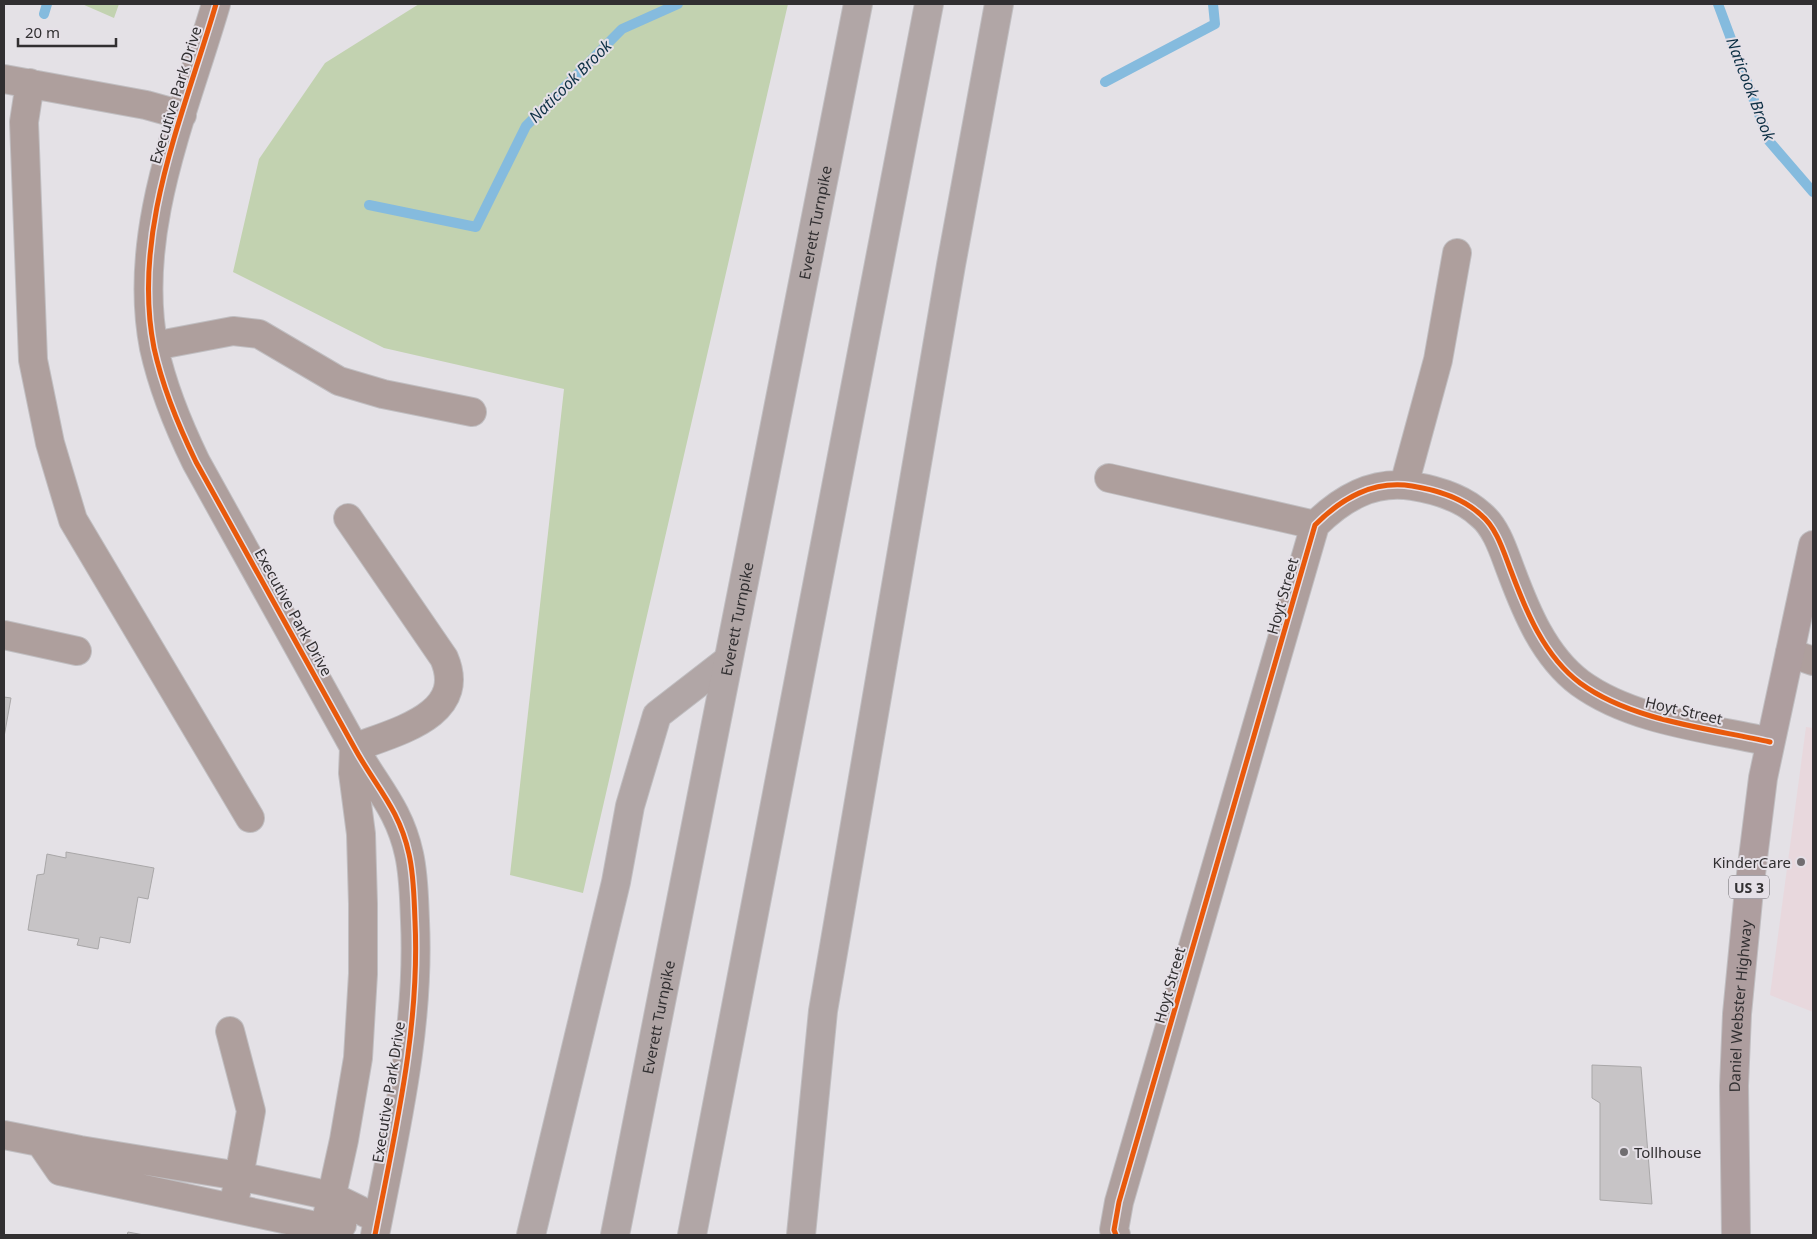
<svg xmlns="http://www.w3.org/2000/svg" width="1817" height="1239" font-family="'Noto Sans',sans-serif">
	<rect width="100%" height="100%" fill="#e4e1e6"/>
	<path fill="#e8d8dd" d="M1806,727L1813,728V1012L1770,995Z"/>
	<path fill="#c2d2b0" d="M82,4H119L114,18Z
		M419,4H788L583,893L510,875L564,389L384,348L233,272L259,159L325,63Z"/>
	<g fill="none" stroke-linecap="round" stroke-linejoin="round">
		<path stroke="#85bbde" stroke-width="10" d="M1718,4L1769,141L1813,192
			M44,14L47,4
			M1105,82L1215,24L1213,4
			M369,205L476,227L526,126L622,29L678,4"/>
	</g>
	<path fill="#c7c4c6" stroke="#a9a7a8" d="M4,697L11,698L4,737Z
		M66,852L154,868L148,899L138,897L130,943L100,937L98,949L77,945L79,939L28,930L37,875L44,874L47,854L66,858Z
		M1592,1065L1641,1067L1652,1204L1600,1200V1103L1592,1098Z
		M128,1232L144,1235H127Z"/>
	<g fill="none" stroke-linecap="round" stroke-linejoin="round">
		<defs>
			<path id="minor" d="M216,4C184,114 131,232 154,348C163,389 178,425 196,462C249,557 301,652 354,747C375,786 399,808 409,854C414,876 414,898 415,921C420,1028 395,1131 375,1235
				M4,79L146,105L182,115
				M30,83L24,122L33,360L50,443L73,520L250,818
				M154,346L233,331L259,334L339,381L383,394L472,412
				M1109,478L1315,525
				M1404,485L1438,360L1457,253
				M348,518L444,658C469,716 394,732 354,748
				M4,635L77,651
				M1790,653L1813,661
				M230,1031L251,1111L236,1193
				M4,1135L80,1150L239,1176L331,1196L378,1219
				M40,1142L60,1171L325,1228L342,1225
				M323,1235L344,1140L358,1058L363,974V904L361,834L353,773L354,748
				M1116,1235L1114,1230L1119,1202L1315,525C1342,498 1373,480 1412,486C1437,490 1463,498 1481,515C1497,528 1504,553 1511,571C1526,611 1544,656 1580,683C1632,721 1708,728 1770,742"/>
			<g id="major">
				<path id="s1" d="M1736,1235L1734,1086L1737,1014L1749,890L1763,778L1813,545"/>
			</g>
			<g id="highway">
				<path d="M531,1235L616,882L630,806L657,715L728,660"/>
				<path id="s2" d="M615,1235L858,4"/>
				<path d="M692,1235L929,4"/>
				<path d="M801,1235L823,1011L951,265L999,4"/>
			</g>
		</defs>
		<use href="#minor" stroke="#c0bec1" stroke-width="30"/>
		<use href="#major" stroke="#c0bec1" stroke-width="30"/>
		<use href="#highway" stroke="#c0bec1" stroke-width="30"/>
		<use href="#minor" stroke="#ae9f9d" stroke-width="28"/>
		<use href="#major" stroke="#ae9e9f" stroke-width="28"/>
		<use href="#highway" stroke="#b1a6a6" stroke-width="28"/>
		<defs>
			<path id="cycleway" d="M216,4C184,114 131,232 154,348C163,389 178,425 196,462C249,557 301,652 354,747C375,786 399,808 409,854C414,876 414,898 415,921C420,1028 395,1131 375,1235
				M1116,1235L1114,1230L1119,1202L1315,525C1342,498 1373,480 1412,486C1437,490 1463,498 1481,515C1497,528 1504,553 1511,571C1526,611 1544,656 1580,683C1632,721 1708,728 1770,742"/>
		</defs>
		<use href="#cycleway" stroke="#e5e0e7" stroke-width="8"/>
		<use href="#cycleway" stroke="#e8590c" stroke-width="5"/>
	</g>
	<g fill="#706d70" stroke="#e5e0e7" stroke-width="2">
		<circle cx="1801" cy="862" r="5"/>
		<circle cx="1624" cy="1152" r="5"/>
	</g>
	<g text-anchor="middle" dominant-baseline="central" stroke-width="4" stroke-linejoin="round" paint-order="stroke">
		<rect fill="#e5e0e7" stroke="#676468" stroke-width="1" x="1729" y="875.5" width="40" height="23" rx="4"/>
		<g font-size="14" font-weight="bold" fill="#312f31">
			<text x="1749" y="887">US 3</text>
		</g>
		<g font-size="15" fill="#312f31" stroke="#e5e0e7">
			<text transform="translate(175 95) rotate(-73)">Executive Park Drive</text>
			<text stroke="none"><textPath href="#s2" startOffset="1032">Everett Turnpike</textPath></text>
			<text transform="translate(1282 596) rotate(-74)">Hoyt Street</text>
			<text transform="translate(294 612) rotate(61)">Executive Park Drive</text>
			<text stroke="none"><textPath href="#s2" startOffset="628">Everett Turnpike</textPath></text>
			<text transform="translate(1684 710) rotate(13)">Hoyt Street</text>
			<text transform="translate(1169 985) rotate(-74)">Hoyt Street</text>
			<text stroke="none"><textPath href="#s1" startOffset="229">Daniel Webster Highway</textPath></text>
			<text stroke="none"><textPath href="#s2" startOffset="222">Everett Turnpike</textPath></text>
			<text transform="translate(388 1092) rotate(-81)">Executive Park Drive</text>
		</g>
		<g font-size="15" fill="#312f31" stroke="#e5e0e7" text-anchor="end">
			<text x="1791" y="862">KinderCare</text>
			<text x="1634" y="1152" text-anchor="start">Tollhouse</text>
		</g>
		<g font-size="16" font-style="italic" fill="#0d3045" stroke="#e5e0e7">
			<text transform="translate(570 81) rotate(-45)">Naticook Brook</text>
			<text transform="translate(1751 89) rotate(69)">Naticook Brook</text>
		</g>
	</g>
	<rect width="1817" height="1239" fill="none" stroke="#312f31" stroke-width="10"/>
	<path d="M18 38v8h98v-8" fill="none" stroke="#312f31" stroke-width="2.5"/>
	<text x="25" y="38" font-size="15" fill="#312f31" stroke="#e5e0e7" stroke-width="4" paint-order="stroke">20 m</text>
</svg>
